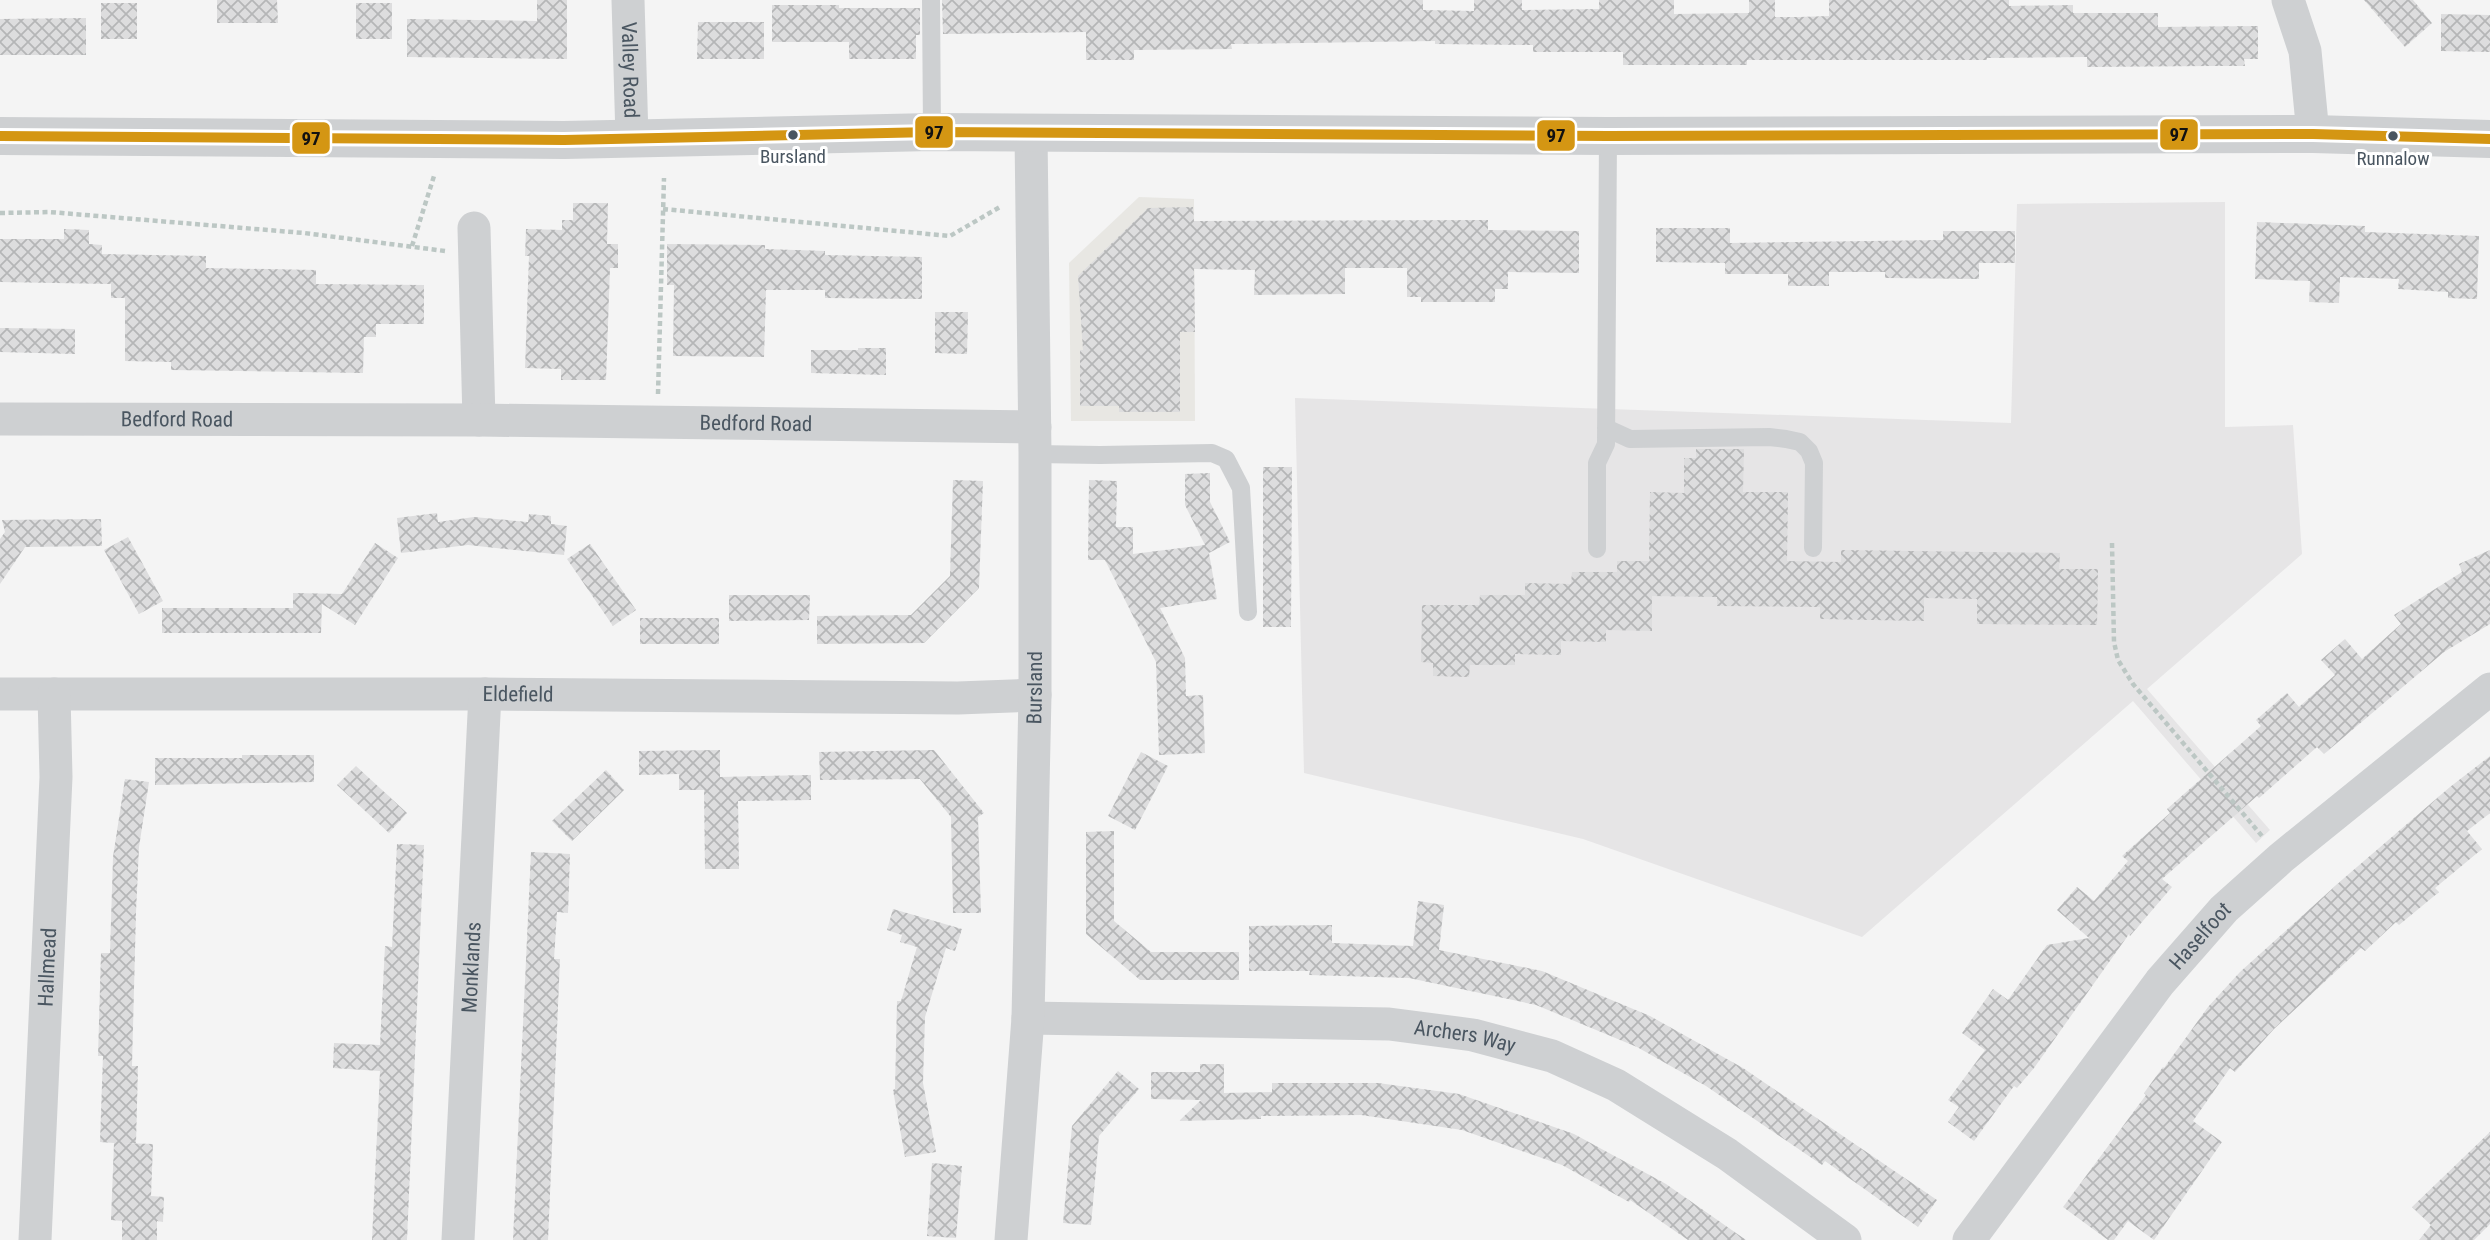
<svg xmlns="http://www.w3.org/2000/svg" width="2490" height="1240" font-family="'Roboto Condensed',sans-serif">
	<defs>
		<pattern id="building-cross-hatch" width="8" height="8" patternUnits="userSpaceOnUse" patternTransform="scale(1.75)"><rect width="8" height="8" fill="#ddddde"/><path d="M0 0l8 8M0 8l8-8" fill="none" stroke="#b5b6b7"/></pattern>
	</defs>
	<rect width="100%" height="100%" fill="#f4f4f4"/>
	<path fill="#e8e7e3" d="M1139,197L1194,199L1195,421H1071L1069,263Z"/>
	<path fill="#e6e5e6" d="M2225,202V427L2293,425L2302,554L2147,689L2270,830L2256,843L2133,701L1862,937L1583,839L1304,773L1295,398L2011,423L2017,204Z"/>
	<path fill="url(#building-cross-hatch)" d="M217,0H277L278,23H217Z
		M537,0H567V59L407,57V19L537,21Z
		M942,0H1423V10L1474,11V0H1522V10L1599,9V0H1674V14L1749,13V0H1775V17H1799L1829,16V0H2009V6L2073,5V13H2158V27L2258,26V59H2244L2245,66H2212L2087,67V57L1987,58V60H1747V65H1623V52H1533V45L1435,44V41L1231,44L1232,49L1134,50V60H1086V32L943,34Z
		M2364,0H2413L2432,23L2405,47Z
		M101,3H137V39H101Z
		M356,3H392V39H356Z
		M772,5H839V8H920V35H916V59H849V42H772Z
		M2441,14L2490,15V52L2441,51Z
		M86,18V55H0V19Z
		M698,22H764V59H697Z
		M573,203H608L607,244H618V268H610L606,380H561V369L525,368L529,256H525L526,229L562,230V220H573Z
		M1193,207L1194,221L1488,220V230L1579,231V273L1508,272V289H1495V302H1421V297H1407V268H1345V294L1254,295L1255,270L1194,269L1195,332H1180V412H1119V406H1080V350H1083L1078,276L1148,208Z
		M2257,222L2365,226V232L2479,236L2477,299L2448,298V292L2398,289L2399,279L2340,277L2339,303L2309,302L2310,281L2255,279Z
		M1656,228H1730V243L1943,240V231H2015V263H1979V279L1885,278V272H1829V286H1788V274H1725V263L1656,262Z
		M64,229L89,230V244L102,245V254L206,256V268L316,270V284L424,285V324H376V337H364L363,373L171,370V362L125,361V298H111V284L0,282V239H64Z
		M667,244L765,245V249L825,251V255L922,257V299L825,298V290H766L764,357L673,356L674,285H667Z
		M935,312H968L967,354L935,353Z
		M0,328L75,329V354L0,352Z
		M858,348H886V375L811,373V350H858Z
		M1696,449H1744L1743,492H1788L1787,561L1841,562V550L2060,553L2059,569H2098L2097,625L1977,624V599L1924,598V621L1820,619V607L1717,606V597L1652,596V631L1606,630V642L1561,641V655L1515,654V665H1470L1469,677L1433,676V663L1421,662L1422,605H1479L1480,595H1525V583L1571,584L1572,572H1617V561H1649L1650,492L1684,493V458H1696Z
		M1263,467H1292L1291,627H1263Z
		M1210,473V502L1230,542L1209,553L1217,599L1160,608L1185,658L1186,696L1203,695L1205,753L1159,755L1156,662L1105,560H1088L1089,480L1117,481L1116,527H1133V554L1205,545L1185,505V474Z
		M953,480L983,481L979,588L924,643L817,644V616L911,615L950,576Z
		M437,513L438,522L474,517L528,522L529,514L551,516V524L567,526L564,555L468,545L401,553L397,518Z
		M101,519L102,546L25,547L0,584V539L5,532L2,520Z
		M128,537L163,601L139,614L104,550Z
		M375,543L398,558L355,625L322,604L321,633H162V608H293V593L342,594Z
		M590,544L636,610L613,626L567,559Z
		M2490,550V624L2444,652L2324,754L2317,747L2259,798L2257,796L2162,879L2172,887L2130,936L2129,934L2034,1068L2017,1088L2014,1086L1974,1141L1948,1122L1959,1107L1948,1100L1985,1050L1962,1033L1993,989L2008,1000L2047,945L2089,938L2057,910L2077,887L2094,901L2128,861L2122,856L2170,813L2167,809L2261,726L2256,720L2287,693L2299,707L2335,675L2321,660L2345,639L2362,659L2401,624L2394,615L2462,572L2459,564Z
		M729,595H810L809,620L729,621Z
		M640,618H719V644H640Z
		M720,750V777L811,775V800L738,801L739,869H705L704,790H679V774L639,775V751Z
		M934,750L984,813L978,817L981,913H953L951,817L920,779L820,780L819,752Z
		M1141,752L1168,766L1135,830L1108,816Z
		M242,755H314V782L155,785V758H242Z
		M2490,756V813L2467,831L2482,849L2435,888L2439,892L2399,925L2396,922L2365,951L2361,948L2274,1029L2235,1072L2230,1068L2193,1121L2222,1142L2154,1240L2128,1221L2114,1240H2108L2063,1207L2146,1095L2144,1093L2163,1067L2164,1068L2208,1007L2240,972L2343,879L2450,787Z
		M356,766L407,813L389,833L337,785Z
		M606,770L624,790L572,841L552,821Z
		M125,779L149,782L139,847L136,912L132,1066H138L136,1143H124L153,1144L151,1196L164,1197L163,1222L157,1221V1240H122V1221L111,1220L114,1143L100,1142L103,1056H98L101,953H110L113,857Z
		M1114,831V921L1151,952H1239V980H1140L1086,934V832Z
		M397,844L424,845L407,1240H372L380,1071L333,1068L334,1043L380,1045L385,946L392,947Z
		M531,852L570,854L568,913L557,912L554,959H560L548,1240H513Z
		M1418,901L1444,905L1439,950L1542,971L1650,1016L1743,1068L1937,1200L1918,1227L1825,1161L1822,1165L1706,1086L1637,1047L1536,1005L1409,978L1309,975L1310,971H1249V926L1332,925V943L1413,946Z
		M893,909L962,929L955,951L946,948L925,1017L923,1083L936,1152L905,1157L893,1090L895,1089L897,1001H901L917,947L900,942L902,935L887,930Z
		M1200,1064H1224V1093L1272,1092V1083H1378L1459,1094L1574,1134L1666,1184L1746,1240H1688L1630,1200L1629,1202L1562,1165L1462,1130L1361,1115L1261,1116V1119L1179,1121L1201,1100L1151,1099V1072H1200Z
		M1118,1071L1139,1089L1099,1136L1091,1225L1063,1223L1072,1126Z
		M2490,1132V1224L2474,1240H2419L2431,1225L2412,1207Z
		M932,1163L962,1166L956,1238L927,1236Z"/>
	<g fill="none" stroke-linecap="round" stroke-linejoin="round">
		<path stroke="#bcc7c4" stroke-width="4.5" stroke-dasharray="5 3.5" stroke-linecap="butt" d="M663,209L950,236L1000,207
			M0,213L49,212L304,233L445,251
			M412,246L434,176
			M658,394L664,178
			M2112,543L2114,642L2118,660L2133,684L2262,836"/>
		<path stroke="#ced0d2" stroke-width="18" d="M931,0L932,132
			M1606,428L1630,439L1769,437L1786,439L1800,442L1809,451L1814,463L1813,548
			M1035,454L1100,455L1212,453L1226,459L1241,488L1248,612
			M1597,549V463L1606,444L1608,136"/>
		<g stroke="#ced0d2" stroke-width="33">
			<path id="s1" d="M628,0L632,138"/>
			<path d="M2288,0L2305,51L2313,134"/>
			<path d="M474,228L479,420"/>
			<path id="s2" d="M0,419L479,420L1035,427"/>
			<path id="s3" d="M0,694H485L958,698L1035,695"/>
			<path id="s4" d="M1028,1018L1389,1024L1473,1035L1552,1056L1616,1085L1727,1154L1845,1240"/>
			<path id="s5" d="M35,1240L56,777L54,694"/>
			<path id="s6" d="M458,1240L485,694"/>
			<path id="s7" d="M1011,1240L1028,1018L1035,695V454L1031,134"/>
			<path id="s8" d="M1969,1240L2160,982L2224,909L2281,858L2490,689"/>
		</g>
		<path stroke="#ced0d2" stroke-width="38" d="M0,136L564,140L932,132L1608,136L2313,134L2490,139"/>
		<defs>
			<path id="bus-1" d="M0,136L564,140L932,132L1608,136L2313,134L2490,139"/>
		</defs>
		<use href="#bus-1" stroke="#fff" stroke-width="16"/>
		<use href="#bus-1" stroke="#d49613" stroke-width="10"/>
	</g>
	<g fill="#4a5661" stroke="#fff" stroke-width="2.5">
		<circle cx="793" cy="135" r="6"/>
		<circle cx="2393" cy="136" r="6"/>
	</g>
	<g text-anchor="middle" dominant-baseline="central" stroke-width="6" stroke-linejoin="round" paint-order="stroke">
		<g font-size="19" fill="#4a5661" stroke="#fff">
			<text x="793" y="156">Bursland</text>
			<text x="2393" y="158">Runnalow</text>
		</g>
		<g font-size="21" fill="#4a5661" stroke="#fff">
			<text stroke="none"><textPath href="#s1" startOffset="70">Valley Road</textPath></text>
			<text stroke="none"><textPath href="#s2" startOffset="177">Bedford Road</textPath></text>
			<text stroke="none"><textPath href="#s2" startOffset="756">Bedford Road</textPath></text>
			<text stroke="none"><textPath href="#s7" startOffset="553">Bursland</textPath></text>
			<text stroke="none"><textPath href="#s3" startOffset="518">Eldefield</textPath></text>
			<text stroke="none"><textPath href="#s8" startOffset="382">Haselfoot</textPath></text>
			<text stroke="none"><textPath href="#s5" startOffset="273">Hallmead</textPath></text>
			<text stroke="none"><textPath href="#s6" startOffset="273">Monklands</textPath></text>
			<text stroke="none"><textPath href="#s4" startOffset="438">Archers Way</textPath></text>
		</g>
	</g>
	<g stroke="#fff" stroke-width="2.5">
		<rect x="914" y="115" width="40" height="34" rx="7" fill="#d49613"/>
		<rect x="2159" y="118" width="40" height="33" rx="7" fill="#d49613"/>
		<rect x="1536" y="119" width="40" height="33" rx="7" fill="#d49613"/>
		<rect x="291" y="121" width="40" height="34" rx="7" fill="#d49613"/>
	</g>
	<g font-size="19" text-anchor="middle" font-weight="bold" fill="#111">
		<text x="934" y="139">97</text>
		<text x="2179" y="141">97</text>
		<text x="1556" y="142">97</text>
		<text x="311" y="145">97</text>
	</g>
</svg>
